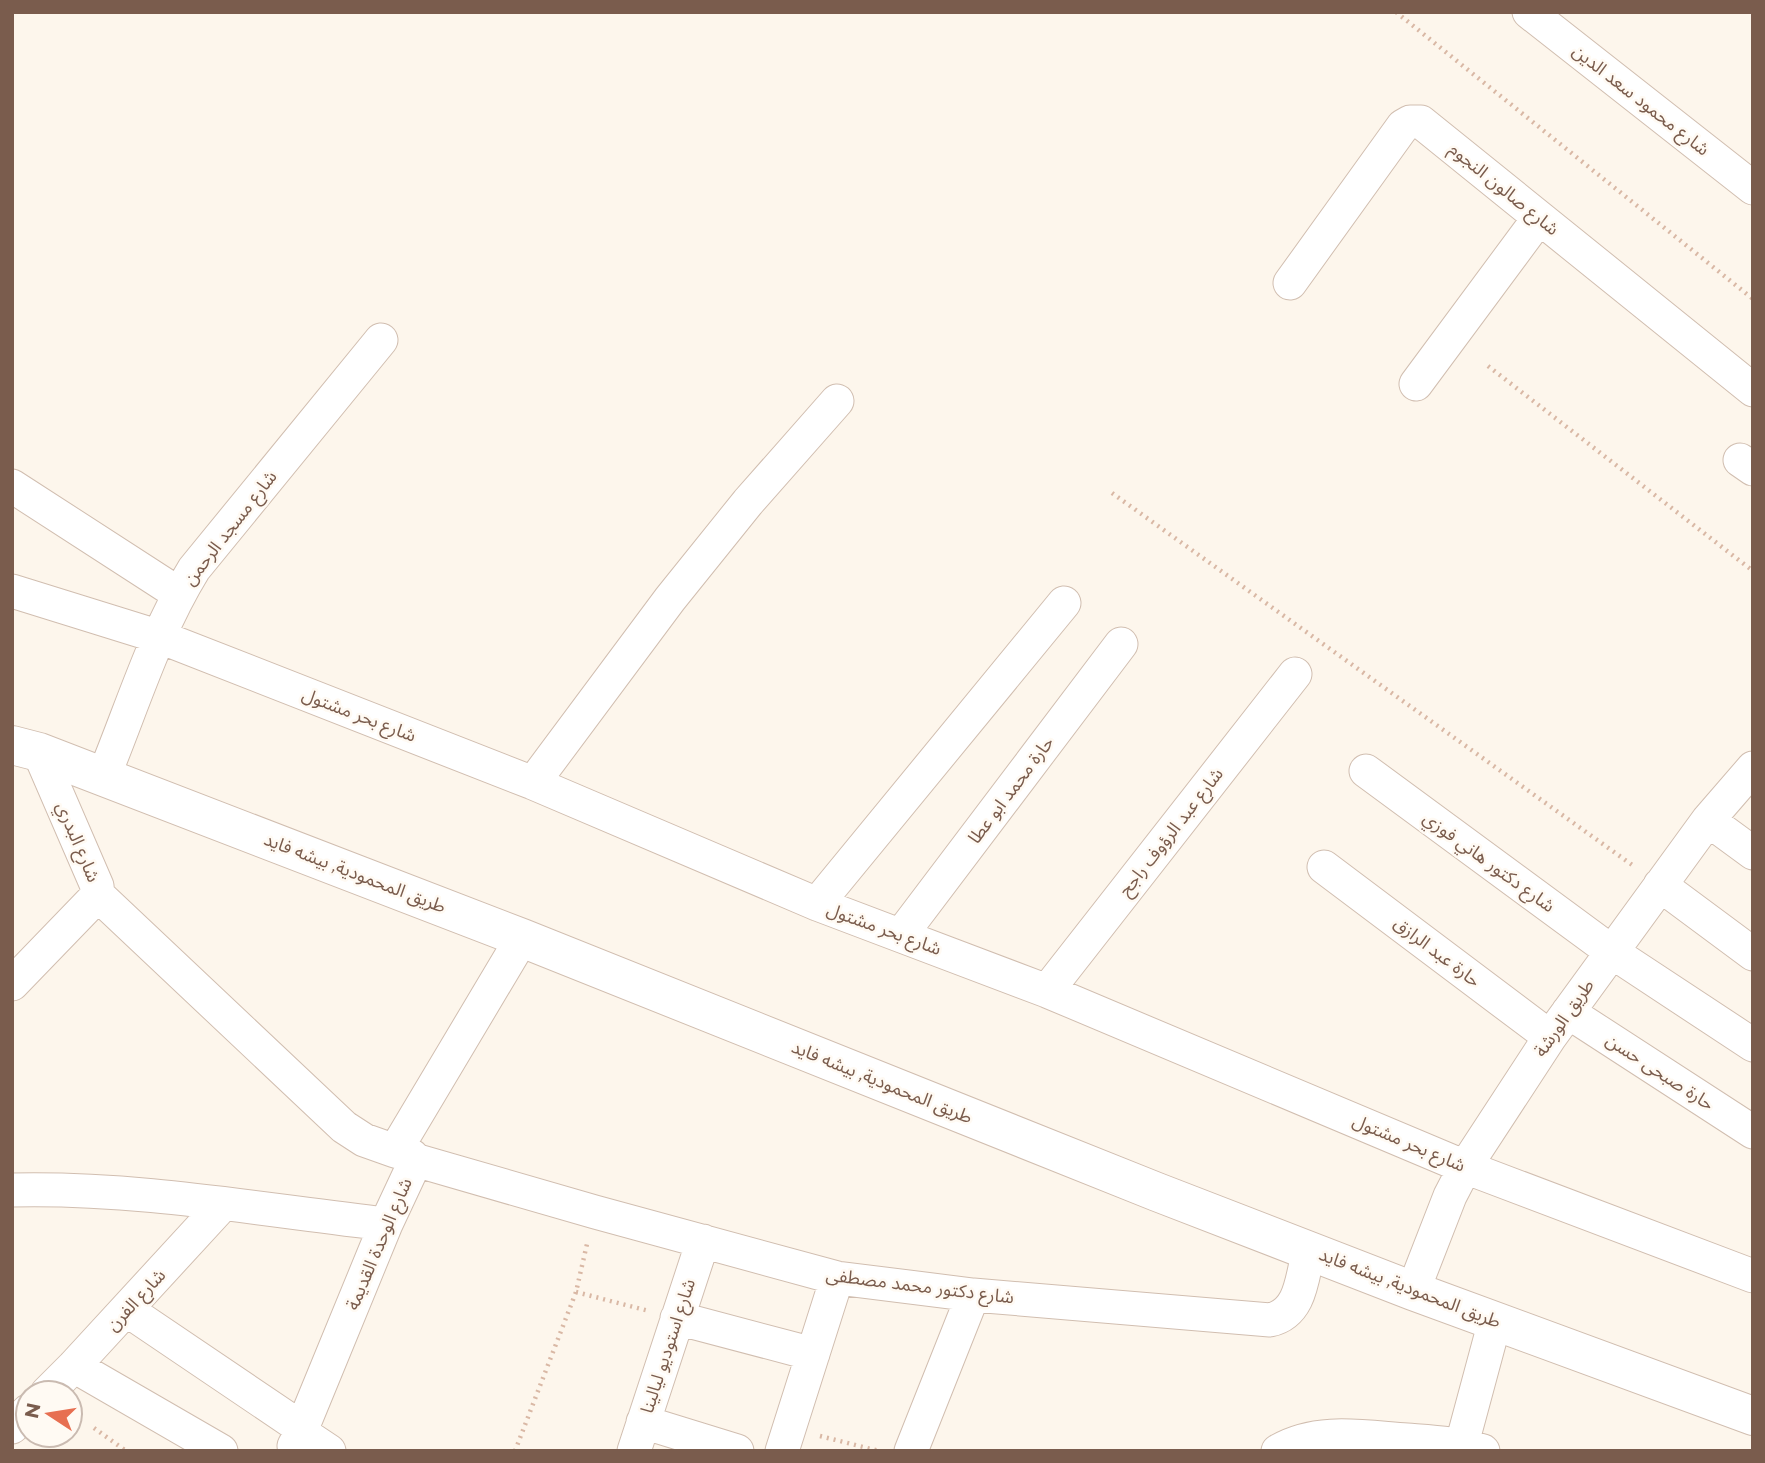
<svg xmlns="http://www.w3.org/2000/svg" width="1765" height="1463" font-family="Montserrat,'Noto Sans Arabic',sans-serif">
	<rect width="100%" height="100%" fill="#fdf6ec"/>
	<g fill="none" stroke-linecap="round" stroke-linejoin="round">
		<defs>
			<path id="minor" d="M1529,12L1753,188
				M1290,283L1403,126L1410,122H1421L1753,390
				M1416,384L1539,218
				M1740,460L1753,469
				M12,486L179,594
				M12,591L160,637L533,783L817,904L1047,991L1465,1167L1753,1276
				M1366,771L1612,952L1753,1045
				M103,778C132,708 154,634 194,569L381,340
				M533,783L670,599L748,502L837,401
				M1708,820L1753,853
				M1324,867L1550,1037
				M1660,885L1753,954
				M98,895L344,1127L364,1140L395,1151
				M817,904L1064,603
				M901,935L1121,644
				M12,984L98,895L97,886L39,752
				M1047,991L1295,674
				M1568,1012L1753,1132
				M415,1160L595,1212L837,1278L973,1295L1270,1320C1302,1313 1302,1276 1309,1249
				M12,1190C138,1187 262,1210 386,1224
				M1413,1291L1450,1196L1465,1167L1550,1037L1708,820L1753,768
				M127,1310L303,1429L294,1446
				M677,1318L813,1354
				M74,1366L221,1451
				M47,1393L74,1366L223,1204
				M643,1422L737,1451
				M12,1427L28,1411
				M329,1451L305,1435L303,1426L386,1224L415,1162L412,1156L395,1151L522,938
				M634,1451L703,1241
				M782,1451L837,1278
				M911,1451L973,1295
				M1278,1451C1317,1428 1364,1437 1407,1440C1433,1442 1458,1443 1483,1451
				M1460,1451L1495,1321"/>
			<path id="tertiary" d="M12,745L39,752L522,938L1157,1192L1413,1291L1753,1416"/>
		</defs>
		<use href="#minor" stroke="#d1beb0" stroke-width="35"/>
		<use href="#tertiary" stroke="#d1beb0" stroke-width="40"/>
		<path stroke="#d9b8a5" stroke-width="4.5" stroke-dasharray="2 5" stroke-linecap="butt" d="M1396,12L1753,299
			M1488,366L1753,571
			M1112,493L1635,867
			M576,1292L649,1311
			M94,1428L126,1451
			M820,1436L879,1451
			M515,1451L576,1292L587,1244"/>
		<use href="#minor" stroke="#fff" stroke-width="33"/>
		<use href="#tertiary" stroke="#fff" stroke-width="38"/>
	</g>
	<g text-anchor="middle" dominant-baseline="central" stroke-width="5" stroke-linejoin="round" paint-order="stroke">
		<g font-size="18" fill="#7a5c4d" stroke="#fffaf3">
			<text transform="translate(1641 100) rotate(38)">شارع محمود سعد الدين</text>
			<text transform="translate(1504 189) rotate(39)">شارع صالون النجوم</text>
			<text transform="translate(230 528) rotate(-52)">شارع مسجد الرحمن</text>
			<text transform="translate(359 715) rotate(21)">شارع بحر مشتول</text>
			<text transform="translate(1011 790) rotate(-53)">حارة محمد ابو عطا</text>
			<text transform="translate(1171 832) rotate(-52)">شارع عبد الرؤوف راجح</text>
			<text transform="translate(78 842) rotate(67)">شارع البدري</text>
			<text transform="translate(1489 862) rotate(36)">شارع دكتور هاني فوزي</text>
			<text transform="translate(355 873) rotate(21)">طريق المحمودية, بيشه فايد</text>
			<text transform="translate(884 929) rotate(20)">شارع بحر مشتول</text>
			<text transform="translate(1437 952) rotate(37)">حارة عبد الرازق</text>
			<text transform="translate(1564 1018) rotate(-55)">طريق الورشة</text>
			<text transform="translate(1660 1072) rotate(33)">حارة صبحى حسن</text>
			<text transform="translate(882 1082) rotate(22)">طريق المحمودية, بيشه فايد</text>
			<text transform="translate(1409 1143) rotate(23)">شارع بحر مشتول</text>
			<text transform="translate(379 1244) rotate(-67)">شارع الوحدة القديمة</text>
			<text transform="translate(920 1286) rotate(7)">شارع دكتور محمد مصطفى</text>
			<text transform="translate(1410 1288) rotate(21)">طريق المحمودية, بيشه فايد</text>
			<text transform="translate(136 1300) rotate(-47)">شارع الفرن</text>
			<text transform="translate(668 1346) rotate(-72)">شارع استوديو ليالينا</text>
		</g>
	</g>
	<rect width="1765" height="1463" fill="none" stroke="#7a5c4d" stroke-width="28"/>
	<g transform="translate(49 1414) rotate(282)"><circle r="33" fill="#fffaf3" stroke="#cabbb1" stroke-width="2"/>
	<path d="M0-5L12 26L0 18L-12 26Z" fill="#e76f51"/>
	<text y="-10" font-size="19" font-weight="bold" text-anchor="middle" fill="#7a5c4d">N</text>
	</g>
</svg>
